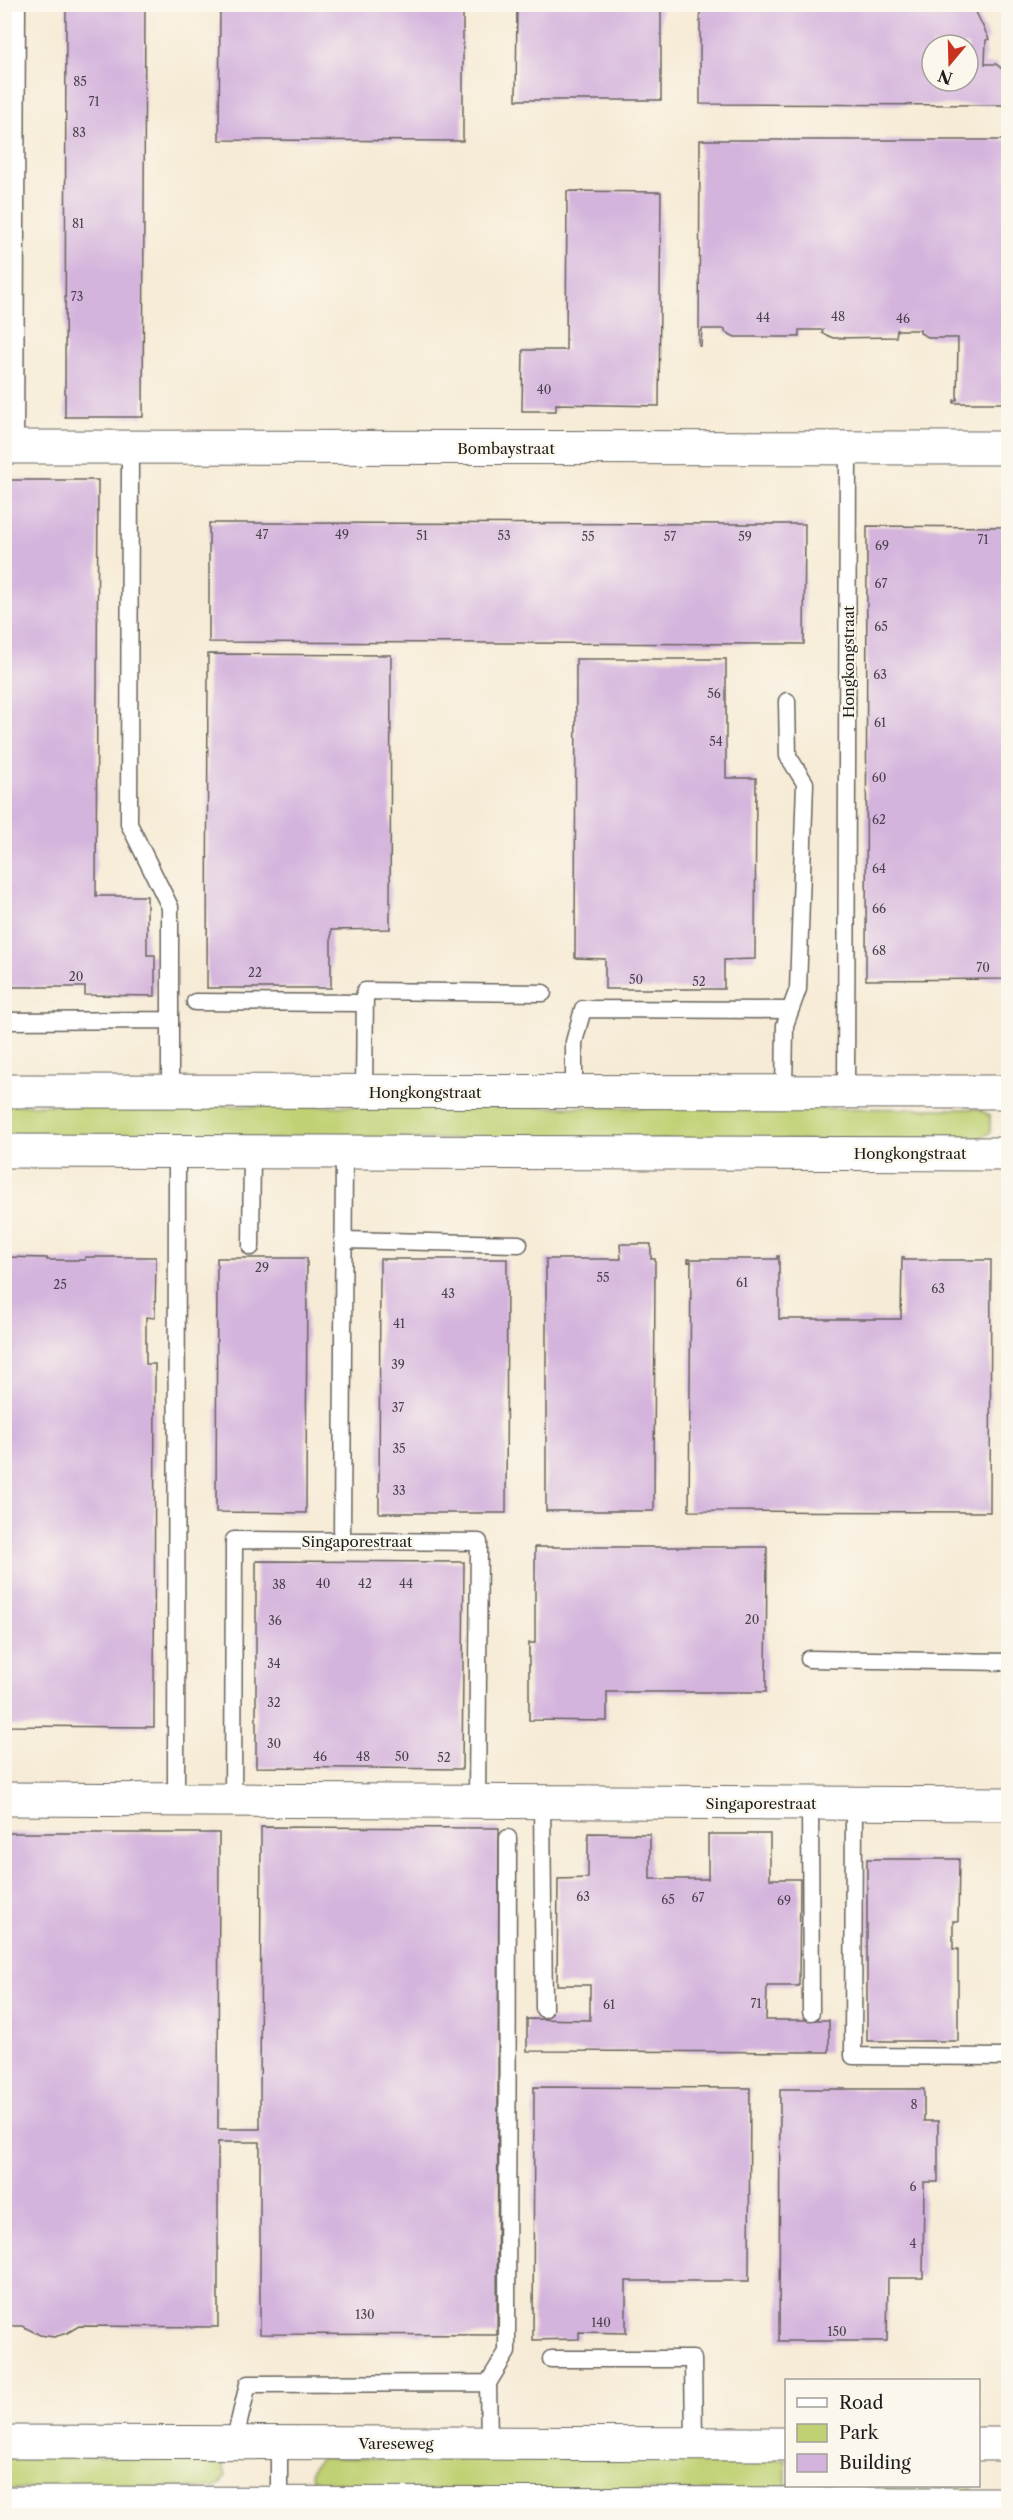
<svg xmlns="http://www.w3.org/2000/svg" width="1013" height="2520" font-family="'Libre Caslon Text',serif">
	<rect width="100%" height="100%" fill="#fbf7ec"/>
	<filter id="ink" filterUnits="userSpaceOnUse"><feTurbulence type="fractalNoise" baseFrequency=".0167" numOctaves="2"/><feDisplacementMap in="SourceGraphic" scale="12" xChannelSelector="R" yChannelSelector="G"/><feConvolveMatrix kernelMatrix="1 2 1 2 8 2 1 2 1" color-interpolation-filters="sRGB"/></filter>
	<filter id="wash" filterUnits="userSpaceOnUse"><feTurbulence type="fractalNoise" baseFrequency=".008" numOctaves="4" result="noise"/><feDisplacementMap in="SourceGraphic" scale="24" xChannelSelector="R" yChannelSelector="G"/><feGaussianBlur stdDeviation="1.35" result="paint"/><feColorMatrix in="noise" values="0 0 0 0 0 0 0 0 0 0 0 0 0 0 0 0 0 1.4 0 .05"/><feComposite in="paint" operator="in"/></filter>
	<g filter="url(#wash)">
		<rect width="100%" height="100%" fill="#f6ebd6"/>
		<path fill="#c0d174" stroke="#6e7648" stroke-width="1.5" d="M5,1105L979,1109L990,1116V1133L973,1141L5,1138Z
			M5,2456L215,2458L221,2462L226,2474L220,2484L214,2488L5,2489Z
			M320,2458L786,2459V2486H974L970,2491L322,2490C308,2481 308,2469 320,2458Z"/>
		<g id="blocks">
			<path fill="#d4b4dd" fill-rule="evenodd" d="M220,4H463V141L219,140Z
				M517,4H661V100H516Z
				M700,4H972L989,39L986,40L985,64H996L1002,69L1008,82V105L700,104ZM932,45H968V81H932Z
				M66,5H145L143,417H65Z
				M700,140H1008V403H954V400H957L958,338H930L920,333V330H897L896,337L833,338L822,333L823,330H799V337H735L725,332V329H702L701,346H699Z
				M567,191L661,192L659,406L556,404V411H522L523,350H566Z
				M4,480H98L96,896H147V955H155V996L85,995V987H4Z
				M209,523L805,524L804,644L209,642Z
				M867,526L1008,527V979L866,980Z
				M208,654L391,655L390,929L331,930V988H207Z
				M576,659H726V778H756L755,959L724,960V989H605V959L575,958Z
				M620,1244H651V1259H655L654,1511H546V1259H621Z
				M777,1256H779V1319H901L902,1257H904V1260H991L990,1512L689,1511L691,1261L688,1262V1259H777Z
				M4,1257L47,1258V1260H85V1257H156L155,1318L146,1317V1364H155L154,1727L4,1726Z
				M217,1258H307L306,1513L216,1512Z
				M380,1259H507L506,1513H379Z
				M535,1547H767L766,1692H607V1721L529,1720V1643H535Z
				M256,1561L464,1562L462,1769L256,1767Z
				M261,1827L499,1828L497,2335L260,2334V2142H218V2327L79,2326L67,2333L54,2337L40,2335L22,2326H4V1833H219L218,2129H260Z
				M588,1833L650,1834V1879H708V1834H770V1879H800L799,1986H767L766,2020H829V2052L527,2051V2019L590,2020V1985H557L558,1879L588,1878Z
				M867,1859H959L958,1921H953V1949H958V2041H867Z
				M534,2087L750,2088L749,2281H626V2333L579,2332V2339L533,2340Z
				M780,2089H924V2121H938V2182H924L923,2278H888L887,2341H779Z"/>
		</g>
	</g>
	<g filter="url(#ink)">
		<use href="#blocks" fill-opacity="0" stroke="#68645d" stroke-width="1.5"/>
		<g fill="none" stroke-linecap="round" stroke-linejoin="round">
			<defs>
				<path id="lane" d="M15,447L17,4
					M130,447L129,824L170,907V1092
					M195,1002L364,1003
					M4,1021L170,1020
					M364,1092L365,991L543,993
					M574,1092V1042L583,1009L790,1010
					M784,1092L785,1025L798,989L805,783L788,756L787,701
					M846,1092L848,448
					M343,1240L519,1244
					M251,1247L252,1152
					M342,1541L344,1152
					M809,1659L1008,1662
					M176,1800L177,1152
					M233,1800L234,1540L479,1542L477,1801
					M542,1802L544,2009
					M810,1803L811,2012
					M854,1803L853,2056L1008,2057
					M551,2359H693L694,2444
					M488,2383L507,2352L508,1838
					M279,2442V2508
					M234,2443L248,2384L488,2383L489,2443"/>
				<path id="street" d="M4,447L1008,448
					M4,1091L1008,1092
					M4,1151L1008,1154
					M4,1799L1008,1804
					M4,2442L786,2444
					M978,2444H1008
					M4,2503L1008,2504"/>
			</defs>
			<use href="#lane" stroke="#68645d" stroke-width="19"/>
			<use href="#street" stroke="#68645d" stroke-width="35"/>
			<use href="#lane" stroke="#fff" stroke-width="16"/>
			<use href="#street" stroke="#fff" stroke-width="33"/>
		</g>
	</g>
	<g text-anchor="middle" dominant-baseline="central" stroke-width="4.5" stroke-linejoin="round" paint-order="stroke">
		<g font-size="12" fill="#4a424c">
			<text x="80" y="81">85</text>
			<text x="94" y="101">71</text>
			<text x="79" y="132">83</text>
			<text x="78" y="223">81</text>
			<text x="77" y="296">73</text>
			<text x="838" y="316">48</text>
			<text x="763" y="317">44</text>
			<text x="903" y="318">46</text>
			<text x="544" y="389">40</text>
			<text x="262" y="534">47</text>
			<text x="342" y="534">49</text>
			<text x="422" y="535">51</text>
			<text x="504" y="535">53</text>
			<text x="588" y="536">55</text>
			<text x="670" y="536">57</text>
			<text x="745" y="536">59</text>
			<text x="983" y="539">71</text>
			<text x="882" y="545">69</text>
			<text x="881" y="583">67</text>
			<text x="881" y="626">65</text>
			<text x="880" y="674">63</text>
			<text x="714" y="693">56</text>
			<text x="880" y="722">61</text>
			<text x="716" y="741">54</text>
			<text x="879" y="777">60</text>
			<text x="879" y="819">62</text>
			<text x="879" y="868">64</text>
			<text x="879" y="908">66</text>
			<text x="879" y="950">68</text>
			<text x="983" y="967">70</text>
			<text x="255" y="972">22</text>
			<text x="76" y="976">20</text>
			<text x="636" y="979">50</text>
			<text x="699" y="981">52</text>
			<text x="262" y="1267">29</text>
			<text x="603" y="1277">55</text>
			<text x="742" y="1282">61</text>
			<text x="60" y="1284">25</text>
			<text x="938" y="1288">63</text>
			<text x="448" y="1293">43</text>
			<text x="399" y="1323">41</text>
			<text x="398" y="1364">39</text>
			<text x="398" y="1407">37</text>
			<text x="399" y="1448">35</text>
			<text x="399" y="1490">33</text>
			<text x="323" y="1583">40</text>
			<text x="365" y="1583">42</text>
			<text x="406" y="1583">44</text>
			<text x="279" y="1584">38</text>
			<text x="752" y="1619">20</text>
			<text x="275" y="1620">36</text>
			<text x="274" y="1663">34</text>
			<text x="274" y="1702">32</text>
			<text x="274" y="1743">30</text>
			<text x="320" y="1756">46</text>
			<text x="363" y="1756">48</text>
			<text x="402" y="1756">50</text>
			<text x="444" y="1757">52</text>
			<text x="583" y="1896">63</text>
			<text x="698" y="1897">67</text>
			<text x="668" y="1899">65</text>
			<text x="784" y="1900">69</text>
			<text x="756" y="2003">71</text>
			<text x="609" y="2004">61</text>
			<text x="914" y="2104">8</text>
			<text x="913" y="2186">6</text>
			<text x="913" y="2243">4</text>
			<text x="365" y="2314">130</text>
			<text x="601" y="2322">140</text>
			<text x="837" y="2331">150</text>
		</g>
		<g font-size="15" fill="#1c1c1c" stroke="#fbf7ec">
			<text x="506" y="448">Bombaystraat</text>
			<text transform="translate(848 662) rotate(-90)">Hongkongstraat</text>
			<text x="425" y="1092">Hongkongstraat</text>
			<text x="910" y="1153">Hongkongstraat</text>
			<text x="357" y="1541">Singaporestraat</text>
			<text x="761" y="1803">Singaporestraat</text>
			<text x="396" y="2443">Vareseweg</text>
		</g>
	</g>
	<rect width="1013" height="2520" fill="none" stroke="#fbf7ec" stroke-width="24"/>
	<rect x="785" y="2379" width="195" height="108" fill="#fbf7ec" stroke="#a29f99" stroke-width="1.5"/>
	<rect x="797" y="2398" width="30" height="9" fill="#ffffff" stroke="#a29f99" stroke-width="1.5"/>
	<text x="839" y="2409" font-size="18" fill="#1c1c1c">Road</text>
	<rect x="797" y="2424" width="30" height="18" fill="#c0d174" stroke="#a29f99" stroke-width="1.5"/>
	<text x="839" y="2439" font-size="18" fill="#1c1c1c">Park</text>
	<rect x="797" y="2454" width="30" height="18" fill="#d4b4dd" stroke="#a29f99" stroke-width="1.5"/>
	<text x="839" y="2469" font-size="18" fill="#1c1c1c">Building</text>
	<g transform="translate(950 63) rotate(199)"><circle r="28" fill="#fbf7ec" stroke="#a29f99" stroke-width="1.5"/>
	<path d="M0-4.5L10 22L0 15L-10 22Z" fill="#c8321e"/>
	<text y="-9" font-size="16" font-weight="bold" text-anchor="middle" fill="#1c1c1c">N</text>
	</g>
</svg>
